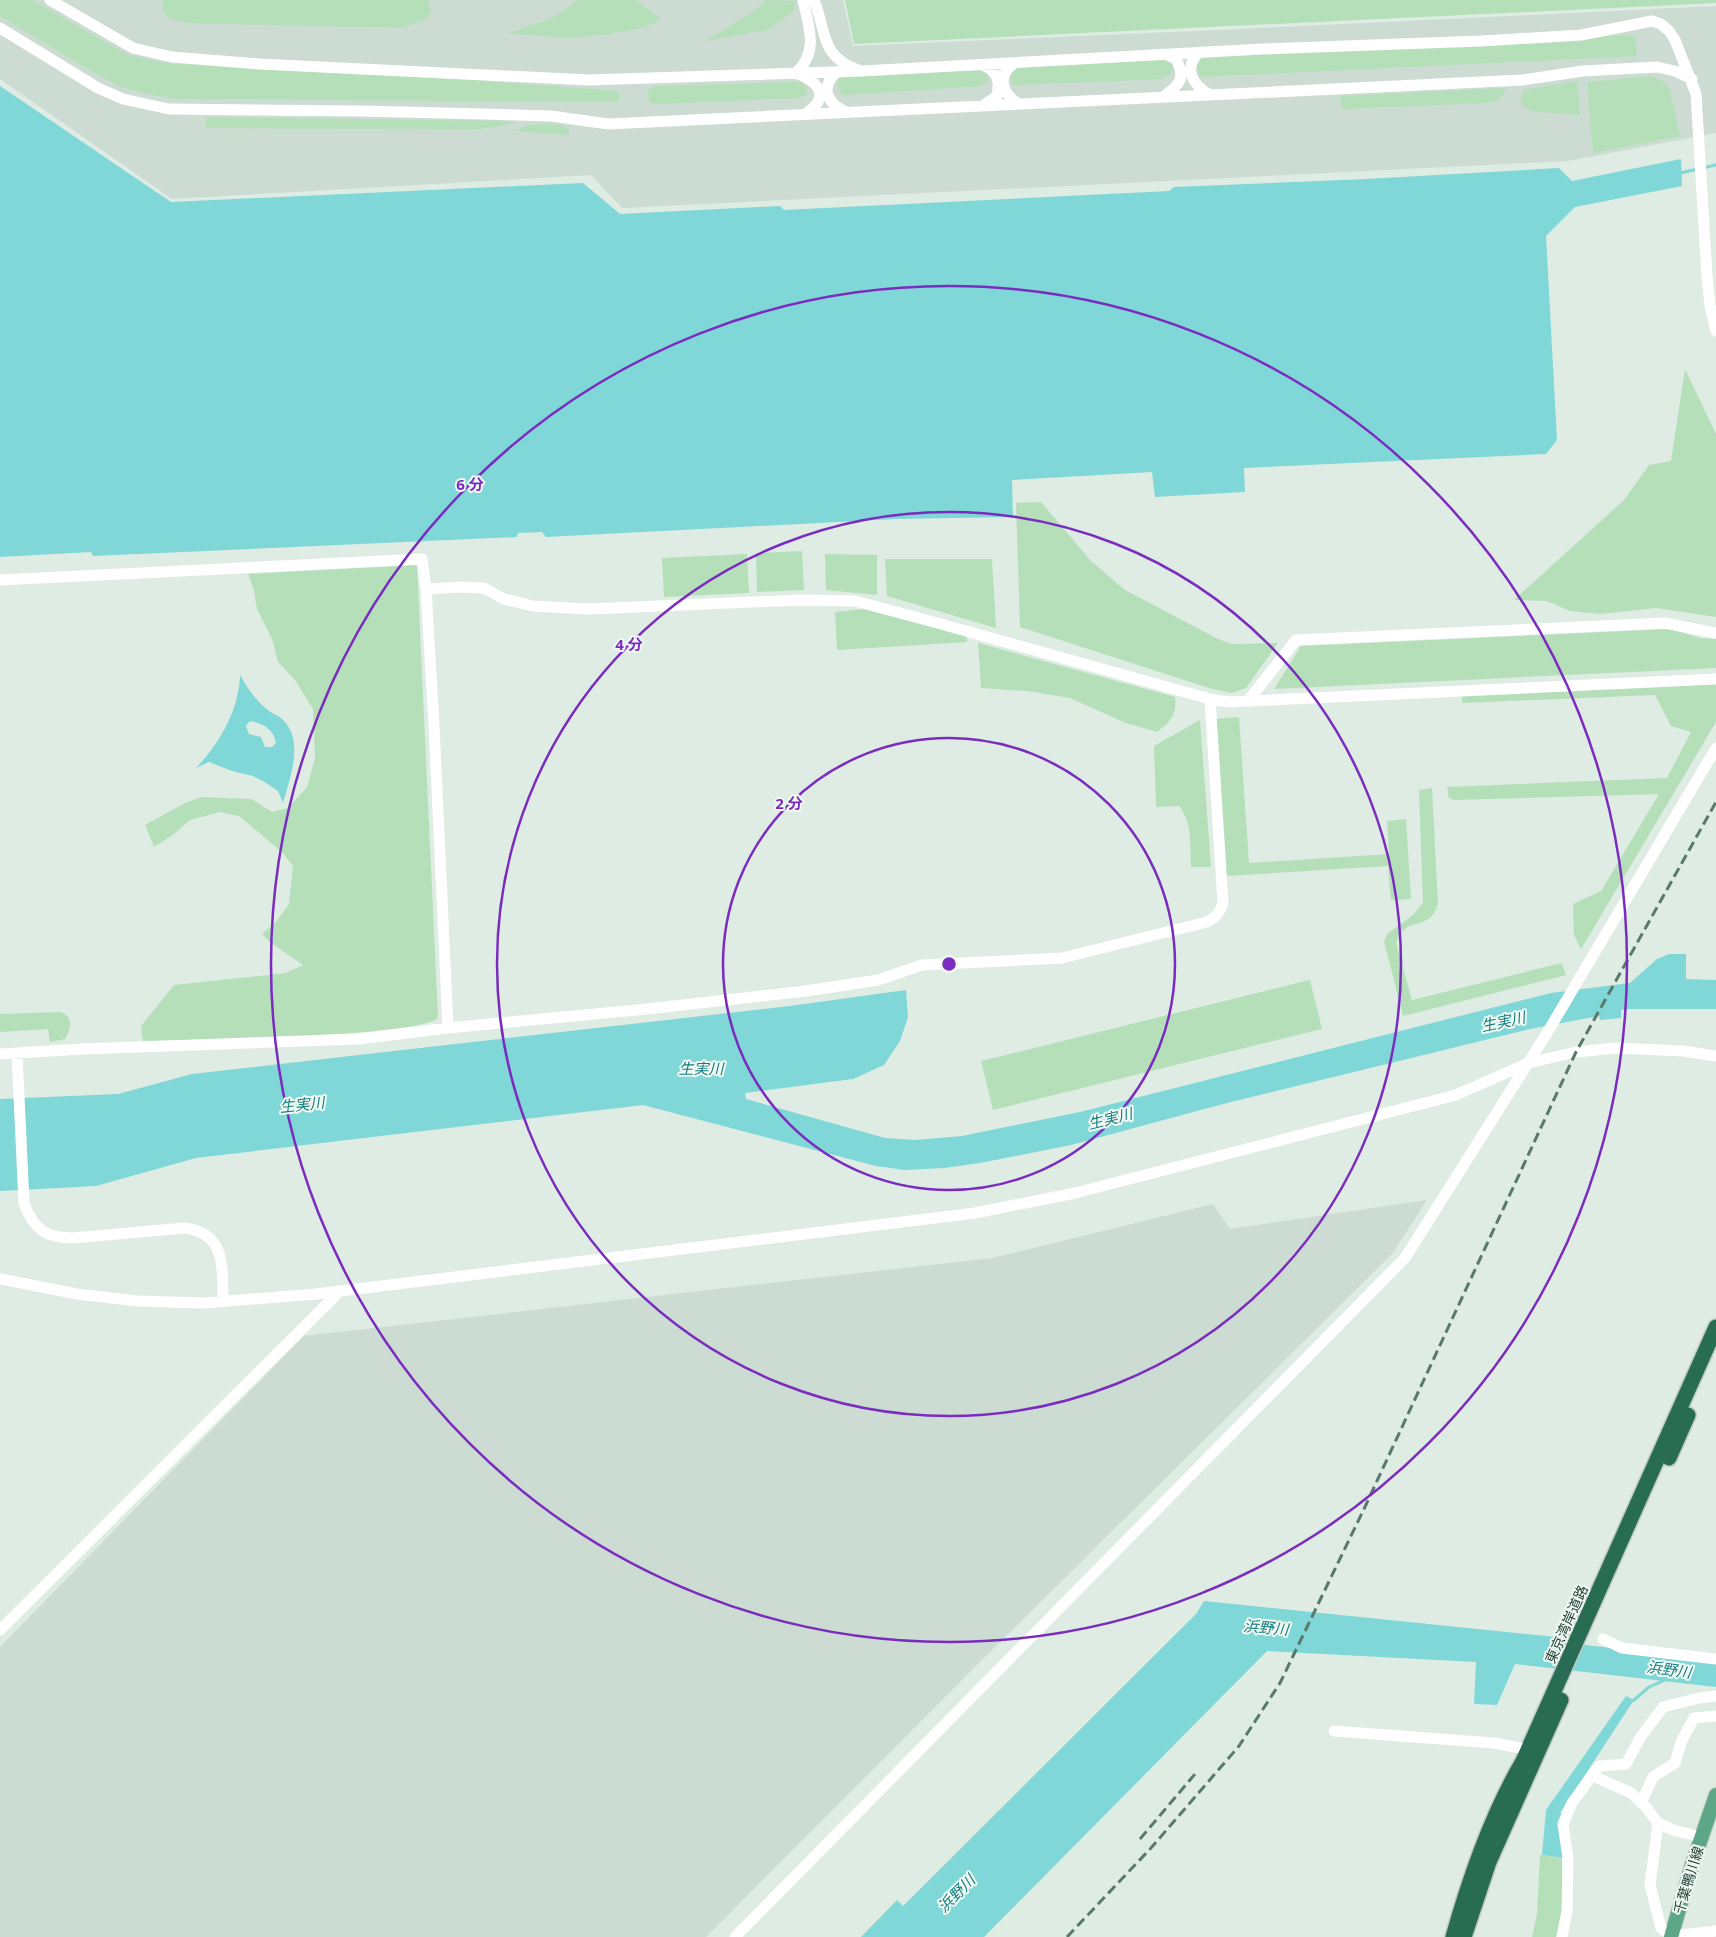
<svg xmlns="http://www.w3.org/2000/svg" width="1716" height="1937" font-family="'Open Sans','Noto Sans JP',sans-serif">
	<rect width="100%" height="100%" fill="#deece4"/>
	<path fill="#ccdcd2" d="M0,0H843L853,46L1218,30L1716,6V133L1568,161L622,208L591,175L172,199L0,79Z
		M1427,1200L1392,1254L977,1665L706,1937H0V1647L304,1336L992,1258L1213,1204L1230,1229Z"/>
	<path fill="#b5dfb9" d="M0,0H32L128,55L165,63L446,78L619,91V102L176,99L143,93L119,86L93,72L0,16Z
		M163,0H428L431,13L425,19L401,28L186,23C172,20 159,16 163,0Z
		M579,0H636L661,19C649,27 638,29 625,31C582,40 550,38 508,33L553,18Z
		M766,0L796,1L792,13L767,30L706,41L757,9Z
		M845,0H1716V3L854,44Z
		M1635,35L1637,56L1202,77C1195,70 1196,62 1205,56Z
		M1164,60L1170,62L1173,68L1170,74L1162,79L1013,85L1010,75L1012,69L1020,67Z
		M982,69L987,73L988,80L981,86L842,95L837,84L839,79L846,76Z
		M1651,76L1662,81L1669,87L1680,136L1593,153L1587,82Z
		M1577,81L1580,115L1532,111L1523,107L1521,97L1524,90Z
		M799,82L806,86L807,93L801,98L657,104L651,103L648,97V90L656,86Z
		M1505,88C1503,99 1497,101 1487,103L1342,109L1340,96Z
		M206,117L511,121L515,123L482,129L206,128Z
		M545,124L561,125L568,129L569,135L514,131L529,125Z
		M1685,369L1716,434V617L1656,608L1600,614L1570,611L1547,601L1514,600L1624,500L1649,465L1671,461Z
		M1041,502L1091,561L1125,590L1218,639L1232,644L1278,643L1246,688L1231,693L1209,688L1020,627L1016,503Z
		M802,551L804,590L757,592L756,553Z
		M747,554L749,593L664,597L662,558Z
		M825,554L877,555V595L826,590Z
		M885,559H992L996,628L887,596Z
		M417,565L438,1018C417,1037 186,1040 143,1041L141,1026L174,985L286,973L303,965L271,943L262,934L276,922L289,904L293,866L283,853L239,816L220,812L190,820L174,834L154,847L145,825L185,803L201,797L251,799L272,812L288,808L307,787L315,758L313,709L295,680L278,662L272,639L257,609L254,590L248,574Z
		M864,609L966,633L967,642L837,650L835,612Z
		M1670,629L1700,638L1716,639V668L1274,689L1301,646Z
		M978,643L1175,697C1177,715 1171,721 1157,732L1126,723L1070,698L1027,691L981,688Z
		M1716,683V722L1581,949L1574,935L1573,904L1601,891L1659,794L1454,800L1449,798L1447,787L1667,778L1691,732L1671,726L1655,695L1462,703V695Z
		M1239,717L1249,863L1389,854L1387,821L1406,819L1411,899L1391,900L1388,866L1226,876L1216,719Z
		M1200,720L1211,867H1191C1190,846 1193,823 1179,806L1156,807L1154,746Z
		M1432,788L1438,904C1430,933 1405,914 1396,943L1412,1000L1562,963L1566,975L1403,1016L1384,941L1388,933L1413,915L1423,903L1419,790Z
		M1310,980L1322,1029L993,1110L981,1061Z
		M61,1012C74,1017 71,1029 65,1039L50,1042L48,1029L0,1032V1014Z
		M1540,1855L1562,1858V1911L1556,1937H1532L1537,1914Z"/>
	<path fill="#80d7d7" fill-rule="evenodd" d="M0,86L171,202L583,183L620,214L780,206L784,210L1169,191L1174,187L1366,179L1559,168L1572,181L1681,159L1682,186L1575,207L1546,236L1557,440L1546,454L1244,468L1245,492L1155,497L1152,472L1012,480L1013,517L896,519L546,537L542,532L518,533L517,537L93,556L91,552L0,557Z
		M240,675C247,688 257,702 269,711C273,714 278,715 282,719C305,740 290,778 283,803L278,791L263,781L253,776L232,771L209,762L196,768C220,743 239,710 240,675ZM250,721C263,723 274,730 276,743L272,747H265L261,737L249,734L246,726Z
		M1669,954H1686V979L1716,980V1009H1628L1621,1010V1018L1600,1020L1599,1016L1530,1029L1227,1103L1071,1145L980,1163L944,1168L905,1170L876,1166L643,1105L196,1158L96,1186L0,1191V1099L118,1094L192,1074L790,1006L906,990L908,1017L900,1041L884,1065L853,1079L745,1093L746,1099L885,1138L915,1140L962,1136L1080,1112L1551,993L1630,983L1657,959Z
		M1204,1601L1556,1637L1562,1642L1716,1661V1687L1515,1664L1497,1705L1474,1704L1476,1662L1267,1651L984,1937H861L897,1900L903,1906L1196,1614Z
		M1626,1696L1634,1700L1560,1813H1562L1564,1858L1542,1855L1546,1810Z"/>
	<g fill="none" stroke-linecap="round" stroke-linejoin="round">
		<path stroke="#80d7d7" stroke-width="3" d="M1680,173L1716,165
			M1634,1700L1649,1687L1665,1680"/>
		<defs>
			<path id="major" d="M1671,1937L1692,1865L1716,1795"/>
			<path id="highway" d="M1669,1458L1688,1415
				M1453,1937C1469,1880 1493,1812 1523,1761L1716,1327
				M1464,1937L1489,1862L1561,1700"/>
		</defs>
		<use href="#major" stroke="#c0c9c5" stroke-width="16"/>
		<use href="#highway" stroke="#c0c9c5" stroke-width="18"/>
		<path stroke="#fff" stroke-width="11" d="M50,0L133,48L172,57L260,64L589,80L862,71L1262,49L1481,41L1581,35L1652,21L1661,24L1669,31L1675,40L1696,94L1707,276L1710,306L1716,331
			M803,0C809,28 819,51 796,73C807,77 826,87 818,102C816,106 810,110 806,114
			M814,0C827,33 820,56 858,70
			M0,28L98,88L123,99L169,109L359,111L485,114L551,116L608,124L1522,80L1583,71L1657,67L1675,71L1692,79
			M1198,53C1183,70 1193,85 1210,95
			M1015,63C997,75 1001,92 1017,103
			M982,65C998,71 1000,80 997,96L985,104
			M837,72C820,87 826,103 846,112
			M1163,97C1180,85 1186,78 1176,59L1167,55
			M0,580L422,559L426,589L434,725L448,1028
			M426,589L462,587L484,588L504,599L533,606L589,609L801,600L855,601L930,621L1210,699L1229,702L1716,679
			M1248,701L1296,640L1665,623L1716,633
			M0,1054L82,1049L358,1039L448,1028L647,1009L806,991L878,980L922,965L1062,958L1207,922C1216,917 1220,913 1223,903L1210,699
			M17,1054L24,1203C33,1229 46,1238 73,1238L184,1228C227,1233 222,1268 223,1302
			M0,1279L77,1294L137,1301L203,1303L316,1294L975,1213L1075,1193L1456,1095L1528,1063L1576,1052L1616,1048L1683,1051L1716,1056
			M0,1630L340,1291
			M1603,1639L1622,1648L1716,1659
			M1334,1731L1494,1743L1536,1751
			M1593,1776L1631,1793L1646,1807L1658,1823L1673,1830L1701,1837
			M1641,1803L1653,1777L1675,1763L1682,1740L1694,1718L1716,1716
			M1658,1823L1650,1885L1661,1928L1672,1936L1716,1931
			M735,1937L1405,1258L1547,1033L1716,748
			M1562,1937L1567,1911L1568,1858L1563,1824L1572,1803L1599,1766L1626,1764L1640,1738L1663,1707L1699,1698L1716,1696"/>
		<use href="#major" stroke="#5ea688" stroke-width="14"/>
		<use href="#highway" stroke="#276c53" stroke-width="15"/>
		<path stroke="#58796b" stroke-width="3" stroke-dasharray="10 5" stroke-linecap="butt" d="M1140,1839L1195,1774
			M1067,1937L1151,1848L1239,1746L1280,1683L1364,1509L1576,1052L1716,802"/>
	</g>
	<g fill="none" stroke="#7b2cbf" stroke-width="2.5">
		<circle cx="949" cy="964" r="226"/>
		<circle cx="949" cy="964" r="452"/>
		<circle cx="949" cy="964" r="678"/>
	</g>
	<g text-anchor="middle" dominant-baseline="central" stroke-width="4" stroke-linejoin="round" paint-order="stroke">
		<g font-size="14" fill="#1e3d30" stroke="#eff8f2">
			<text transform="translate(1566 1624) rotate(-66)">東京湾岸道路</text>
			<text transform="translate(1688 1880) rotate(-73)">千葉鴨川線</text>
		</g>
		<g font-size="15" font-style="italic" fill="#137d7e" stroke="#eff8f2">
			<text transform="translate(1503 1021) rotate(-12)">生実川</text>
			<text x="701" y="1068">生実川</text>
			<text transform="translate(302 1104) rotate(-6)">生実川</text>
			<text transform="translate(1110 1118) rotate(-14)">生実川</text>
			<text transform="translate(1266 1627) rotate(5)">浜野川</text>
			<text transform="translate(1669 1669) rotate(8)">浜野川</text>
			<text transform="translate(956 1893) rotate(-45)">浜野川</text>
		</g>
	</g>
	<circle cx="949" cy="964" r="8" fill="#7b2cbf" stroke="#eff8f2" stroke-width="2.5"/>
	<g font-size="15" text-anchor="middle" font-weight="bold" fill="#7b2cbf" stroke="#eff8f2" stroke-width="4" stroke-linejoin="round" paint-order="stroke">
		<text x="470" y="490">6 分</text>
		<text x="629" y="650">4 分</text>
		<text x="789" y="809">2 分</text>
	</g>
</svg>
